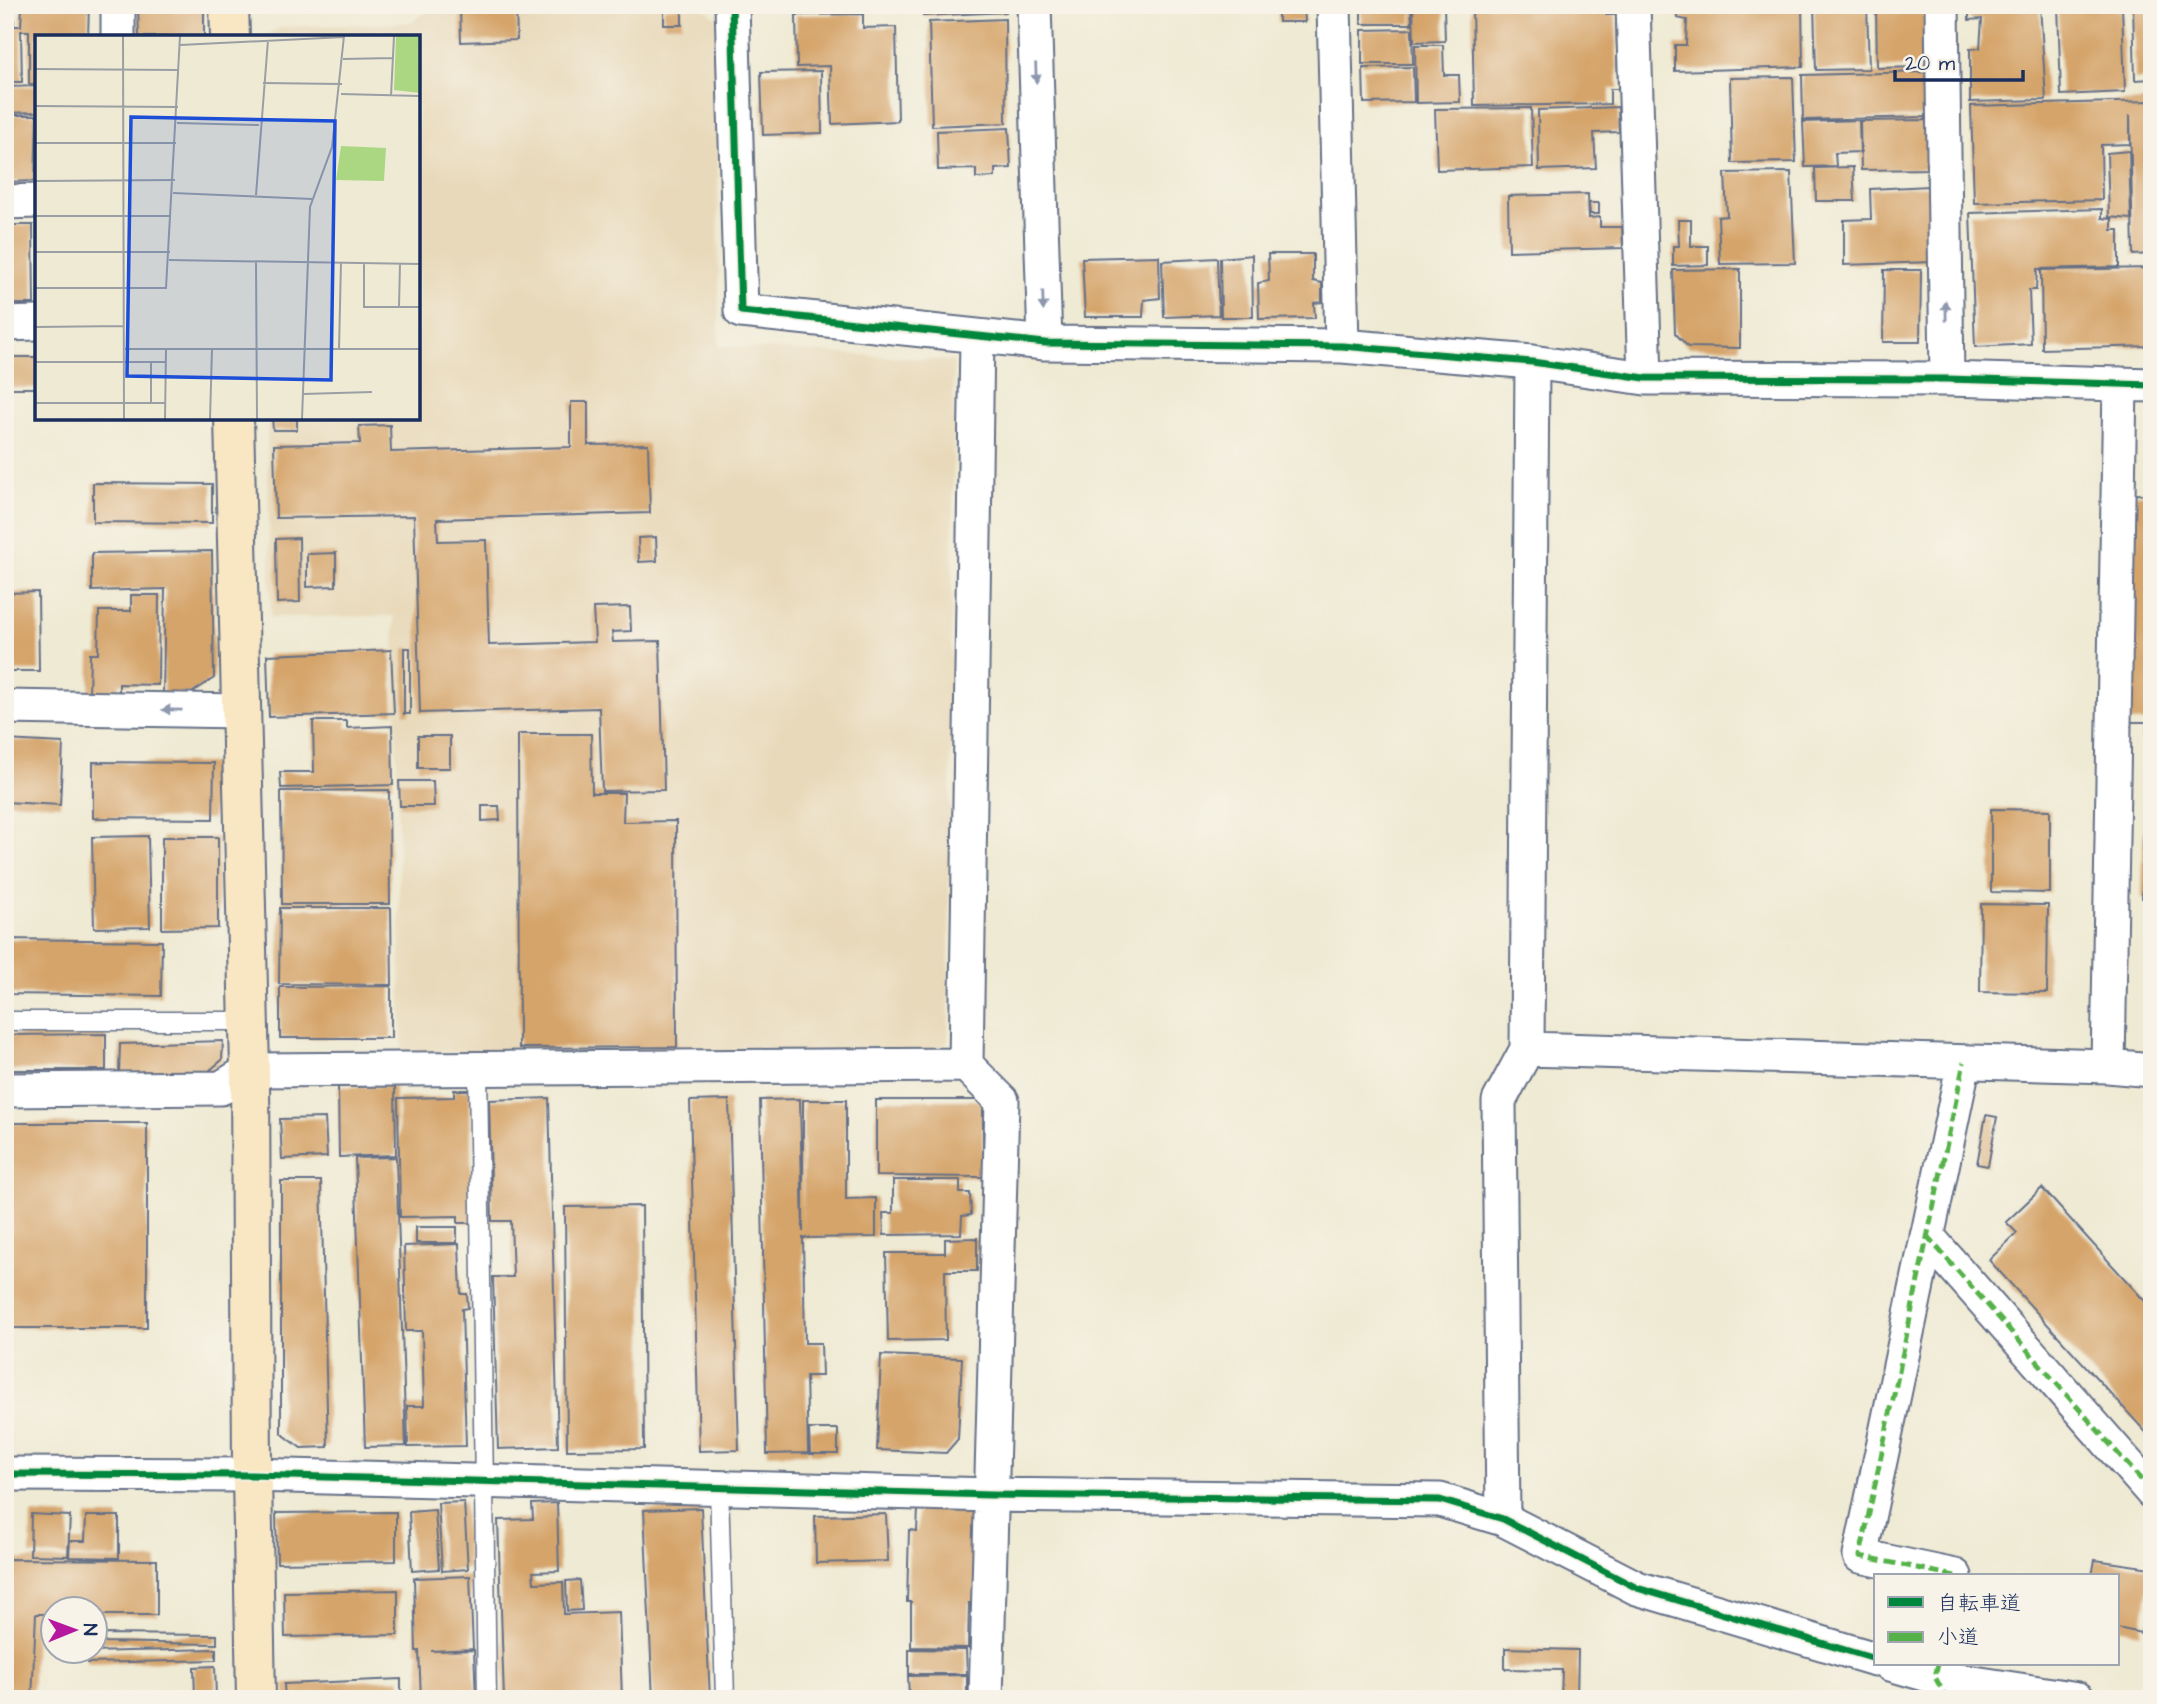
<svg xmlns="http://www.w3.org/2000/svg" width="2157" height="1704" font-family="'Architects Daughter','Klee One',sans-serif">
	<rect width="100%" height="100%" fill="#f7f3e8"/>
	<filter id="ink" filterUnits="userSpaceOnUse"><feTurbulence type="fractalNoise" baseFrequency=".0143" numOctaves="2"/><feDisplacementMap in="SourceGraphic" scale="14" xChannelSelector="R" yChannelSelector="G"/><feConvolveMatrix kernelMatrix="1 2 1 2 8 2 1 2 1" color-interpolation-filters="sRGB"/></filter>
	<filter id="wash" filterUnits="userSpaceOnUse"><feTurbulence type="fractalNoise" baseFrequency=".00686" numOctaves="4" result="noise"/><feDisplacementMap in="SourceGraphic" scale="28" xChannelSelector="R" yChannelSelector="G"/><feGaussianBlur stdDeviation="1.57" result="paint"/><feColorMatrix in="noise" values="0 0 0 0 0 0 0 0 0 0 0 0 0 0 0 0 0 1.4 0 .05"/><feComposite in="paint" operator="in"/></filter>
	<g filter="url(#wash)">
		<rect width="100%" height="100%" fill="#efead3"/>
		<path fill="#e8d9ba" d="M438,5H700L717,18L719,346L954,361L948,1042L935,1054L402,1051L394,616L271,617L267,418H418V37H263L282,27L409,23Z"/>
		<g id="blocks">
			<path fill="#d5a46b" d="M138,5H204V37H139Z
				M923,5H1006V12L923,16Z
				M1278,5H1304L1305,22H1278Z
				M1361,5H1411L1412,24H1361Z
				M1413,5H1444L1445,41L1414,42Z
				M1472,5H1606V15H1616L1618,89H1610V104L1474,106Z
				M1677,5H1802L1803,67L1675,71V45H1686L1687,20L1677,18Z
				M1867,5L1869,69L1816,70L1814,7Z
				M1876,5H1925L1926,67L1877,68Z
				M1969,5H2040L2046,100L1970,102V49L1980,48L1982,19L1969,20Z
				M2058,5H2122L2125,92L2061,95Z
				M2133,5H2152V79L2135,80Z
				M22,6H89L88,37H37V84H29V31H21L22,82H5V10H14V26H21Z
				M516,6L517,40L461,42L460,8Z
				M682,7V25H664V8Z
				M863,14V28L896,27L898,121L832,124L830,66L797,67L796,15Z
				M1005,19L1006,123L932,126L929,22Z
				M1412,29L1413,64H1362V30Z
				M1415,45H1443L1444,75H1459L1460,102L1416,103Z
				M1413,67L1414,102L1364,103L1363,68Z
				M821,71L822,133L763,135L761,72Z
				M1926,72L1927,117L1803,120L1802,75Z
				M1793,77L1796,162L1732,163L1730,78Z
				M37,86V112L5,113V87Z
				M2152,101V254L2133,255L2130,115V144L2101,145L2102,200L1974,203L1971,106Z
				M1618,107L1619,132L1594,133L1596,168L1539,170L1538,110Z
				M1531,108L1533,167L1437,170L1435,109Z
				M5,115H37L35,181L5,182Z
				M1859,120L1860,152L1835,153L1836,166L1805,167L1803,122Z
				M1930,120L1931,169L1861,170L1860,121Z
				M1009,128L1011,168L995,169V177L976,178V169L938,170L937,131Z
				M2129,151L2131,219L2109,217L2107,153Z
				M1853,167L1855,201H1816L1815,168Z
				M1791,172L1795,263L1720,264L1718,217L1727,216L1725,173Z
				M1929,186L1933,262L1844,265V220L1871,219L1870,189Z
				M1588,194L1589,218L1600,217V227H1622L1623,248L1509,251L1508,196Z
				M1589,203H1599V214H1590Z
				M2102,209V218L2112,219V230H2119V267L2037,269L2036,290H2029L2031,344L1975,347L1970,213Z
				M1678,220H1691V246H1708V265L1673,266V246H1679Z
				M8,225H33L34,304H8Z
				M1268,254H1313V281L1322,283V302L1314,303L1315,318L1259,319L1258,283L1269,281Z
				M1252,255L1253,317H1221L1220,258Z
				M1159,256L1160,298L1144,300L1143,317H1085L1082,258Z
				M1217,258L1219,315L1164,317L1162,261Z
				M2152,268V346L2042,349L2041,270Z
				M1740,269V348L1688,347L1675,333L1673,270Z
				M1884,270H1921L1920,342H1883Z
				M5,357H37V388H5Z
				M571,402H588V445L648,444L650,513L437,519L438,541L486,540L489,645L595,642L593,608L630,607L631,631L612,632L613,642L660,641L664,790L602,791L599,708L420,713L414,516L276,518L274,445L360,443L359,426L390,425L391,452L571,447Z
				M272,418H297V430H273Z
				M93,483L212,484V523L93,522Z
				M2135,494L2152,495V898H2142L2147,722H2129Z
				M656,537L657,561L639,562L638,538Z
				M299,538L300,602L277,603L276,539Z
				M212,551L214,678L190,694H163L165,589L92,591V553Z
				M336,553V586L307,587V554Z
				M38,592L39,671H5V593Z
				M131,595H159L158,685L119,684V696H89L90,654H98L99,611H131Z
				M404,648H410V714H404Z
				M391,650L394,713L269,717L267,655Z
				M313,721H347V728L392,726L393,785L281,788L280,772H314Z
				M518,734H591L592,793H624L623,822L676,821L677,1047L519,1048Z
				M418,736H450V768H418Z
				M5,740L63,743L60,805L5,802Z
				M93,762L214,763L213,819L93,818Z
				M399,781H433L434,806H400Z
				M389,790L390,904H282L281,791Z
				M482,806H499L500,820L482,821Z
				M1991,809L2050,810V893L1991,892Z
				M148,836L150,927L94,928L92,837Z
				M162,837H218V928L162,929Z
				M1981,904L2048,905L2047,993L1980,992Z
				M280,908H391L392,985L279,984Z
				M5,939L162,941L161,996L5,994Z
				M391,986V1038H280V987Z
				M106,1034V1070H5V1035Z
				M223,1041L222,1060L203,1076L119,1074L120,1044Z
				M395,1086L396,1155L339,1157L338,1087Z
				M454,1090H470L472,1223H458V1216L400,1217L398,1098L454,1097Z
				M549,1098L558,1447L498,1449L493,1277H513L511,1221H492L489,1100Z
				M800,1099L803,1232V1100H846V1199L876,1198V1237L803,1238L805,1343H821L822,1376H806L808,1453L767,1454L760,1100Z
				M729,1100L739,1450L699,1451L690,1101Z
				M876,1100H983V1177L876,1176Z
				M1986,1115L1997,1117L1988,1166L1977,1164Z
				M325,1118L327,1157L282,1159L280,1119Z
				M5,1123H147V1328H5Z
				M396,1157L406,1446L365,1447L355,1158Z
				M893,1180H960V1193H970L971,1215L962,1216L961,1234L884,1235L883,1213H893Z
				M281,1181H321L328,1447L301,1448L281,1433Z
				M2042,1188L2152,1309V1439L1989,1260L2017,1233L2006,1222Z
				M642,1206L644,1449L567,1450L565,1207Z
				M416,1227H457V1243H416Z
				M977,1238V1271H945L946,1340L888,1341L886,1253H945V1239Z
				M459,1244L461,1294H467L468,1308L462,1309L466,1446L408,1447L407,1406H424L422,1331H406L404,1246Z
				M881,1355L962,1358L958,1439L946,1453L877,1450Z
				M809,1429H838V1454H810Z
				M464,1502L468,1569L442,1571L438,1503Z
				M557,1503L559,1571L533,1572L534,1583L563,1582L564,1614L619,1612L622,1699H504L498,1520L533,1519L532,1504Z
				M701,1508L710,1699H653L644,1510Z
				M918,1509L974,1510L977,1516L976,1603H969L968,1648L911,1647V1602H907L909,1530L917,1531Z
				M435,1510L439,1569L412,1571L409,1512Z
				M396,1512V1561L277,1563L276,1513Z
				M31,1514L70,1516L68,1556L30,1555Z
				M886,1514L888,1561L816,1563L815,1516Z
				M86,1516H119V1558L69,1557L70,1541H85Z
				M5,1559L157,1560V1615H94V1610H52V1614H36L32,1699H5Z
				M2095,1560L2151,1568L2141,1633L2117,1628V1576H2092Z
				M470,1576L473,1649L431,1651L474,1650L476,1699H421L419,1651H416L414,1578Z
				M580,1580L582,1610L567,1611L566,1581Z
				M398,1590V1635L285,1637L284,1592Z
				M94,1634L217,1635V1644L94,1642Z
				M1505,1648L1578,1650L1577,1699H1561L1562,1670L1505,1669Z
				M216,1649V1660L87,1663V1652Z
				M909,1649L966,1650L967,1674H909Z
				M215,1666L216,1697H195L194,1667Z
				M967,1675V1697H909L908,1676Z
				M401,1679V1699H285L284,1684Z"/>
		</g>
	</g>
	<g filter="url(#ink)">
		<use href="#blocks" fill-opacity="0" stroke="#657087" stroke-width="2"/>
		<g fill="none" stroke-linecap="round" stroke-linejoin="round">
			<defs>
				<path id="lane" d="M5,1021H249
					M478,1068L487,1699
					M719,1487L725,1699"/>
				<path id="street" d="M118,5V37
					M732,5L741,311L1045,343L1342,346L1532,362L1645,378L1947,379L2152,385
					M1034,5L1045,343
					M1334,5L1342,346
					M1633,5L1645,378
					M1942,5L1947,379
					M5,202L37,201
					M5,324L37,323
					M977,337L966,1065L1002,1101L986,1699
					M5,707L241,711
					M1527,1049L2108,1066L2152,1070
					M2108,1066L2120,384
					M5,1090L221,1088L250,1070L966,1065
					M1927,1236L2152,1492
					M5,1474L252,1475L991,1495L1440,1500L1503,1519L1637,1588L1875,1659
					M1503,1519L1499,1101L1527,1049L1532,362
					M1955,1576L1860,1556L1964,1062
					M1890,1664L1935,1677L2078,1699"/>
				<path id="secondary" d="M229,5L230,37
					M234,418L250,1070L252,1475L256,1699"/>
			</defs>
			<use href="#lane" stroke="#657087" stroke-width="21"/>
			<use href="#street" stroke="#657087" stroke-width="37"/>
			<use href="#secondary" stroke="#657087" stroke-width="42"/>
			<use href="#lane" stroke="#fff" stroke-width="18"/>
			<use href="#street" stroke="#fff" stroke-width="33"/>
			<use href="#secondary" stroke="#f9e7c3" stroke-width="38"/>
			<path stroke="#55b248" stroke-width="5" stroke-dasharray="10 5" stroke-linecap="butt" d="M1927,1236L2152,1492
				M1955,1576L1860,1556L1964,1062
				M1938,1664L1935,1677L1947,1699"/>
			<defs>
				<path id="cycleway" d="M732,5L741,311L1045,343L1342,346L1532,362L1645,378L1947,379L2152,385
					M5,1474L252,1475L991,1495L1440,1500L1503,1519L1637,1588L1875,1659"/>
			</defs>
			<use href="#cycleway" stroke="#f7f3e8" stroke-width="11"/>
			<use href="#cycleway" stroke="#00873e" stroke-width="7"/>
		</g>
		<defs><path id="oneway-solid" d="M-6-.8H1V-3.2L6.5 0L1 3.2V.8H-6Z" transform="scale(1.75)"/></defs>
		<g fill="#8d97ae">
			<use href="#oneway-solid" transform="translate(1036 73) rotate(88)"/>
			<use href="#oneway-solid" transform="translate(1043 301) rotate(88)"/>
			<use href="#oneway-solid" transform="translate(1946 311) rotate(-91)"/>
			<use href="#oneway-solid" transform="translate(172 710) rotate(-179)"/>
		</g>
	</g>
	<g transform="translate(35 35)">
		<rect width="385" height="385" fill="#efead3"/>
		<path d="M361,1H385V58L359,55ZM306,111L351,113L349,146L301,145Z" fill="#abd783"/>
		<path fill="none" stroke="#9a9fa4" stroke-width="2" d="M88,1L89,384M145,10L309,2M308,24L357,23M0,34L144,35M228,48L307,49M306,59L385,61M356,61L359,1M0,71L143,72M142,88L224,90M0,108H141M0,146L140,145M138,158L277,164M221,160L233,5M0,181H136M0,217H135M134,225L385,229M221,227L222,384M329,228V272H385M0,253H131L145,1M364,272L365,228M0,292L89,291M90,314H385M304,314L306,227M0,327H131M268,359L337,357M0,368H130M116,368V327M130,384L131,314M175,384L177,314M267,384L275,172L297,112L309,1"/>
		<path fill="#1d4ed8" fill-opacity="0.15" stroke="#1d4ed8" stroke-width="3.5" d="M96,82L300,86L296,345L92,341Z"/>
		<rect width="385" height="385" fill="none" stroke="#1b2f5e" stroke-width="3.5"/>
	</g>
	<rect width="2157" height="1704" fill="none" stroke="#f7f3e8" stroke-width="28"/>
	<rect x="1874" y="1574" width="245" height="91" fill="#f7f3e8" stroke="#9fa5b1" stroke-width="2"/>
	<rect x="1888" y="1597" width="35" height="10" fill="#00873e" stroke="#9fa5b1" stroke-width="2"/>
	<text x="1937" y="1610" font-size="21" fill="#1b2f5e">自転車道</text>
	<rect x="1888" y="1632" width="35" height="10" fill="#55b248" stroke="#9fa5b1" stroke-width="2"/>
	<text x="1937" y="1644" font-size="21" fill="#1b2f5e">小道</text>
	<g transform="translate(74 1630) rotate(89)"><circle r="33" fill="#f7f3e8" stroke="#9fa5b1" stroke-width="2"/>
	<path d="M0-5L12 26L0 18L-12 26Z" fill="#b5179e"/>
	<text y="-10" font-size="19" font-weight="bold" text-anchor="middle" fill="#1b2f5e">N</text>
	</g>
	<path d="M1895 70v10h128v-10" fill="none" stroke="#1b2f5e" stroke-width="3.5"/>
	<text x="1905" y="70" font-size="21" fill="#1b2f5e" stroke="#f7f3e8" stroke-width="5" paint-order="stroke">20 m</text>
</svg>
